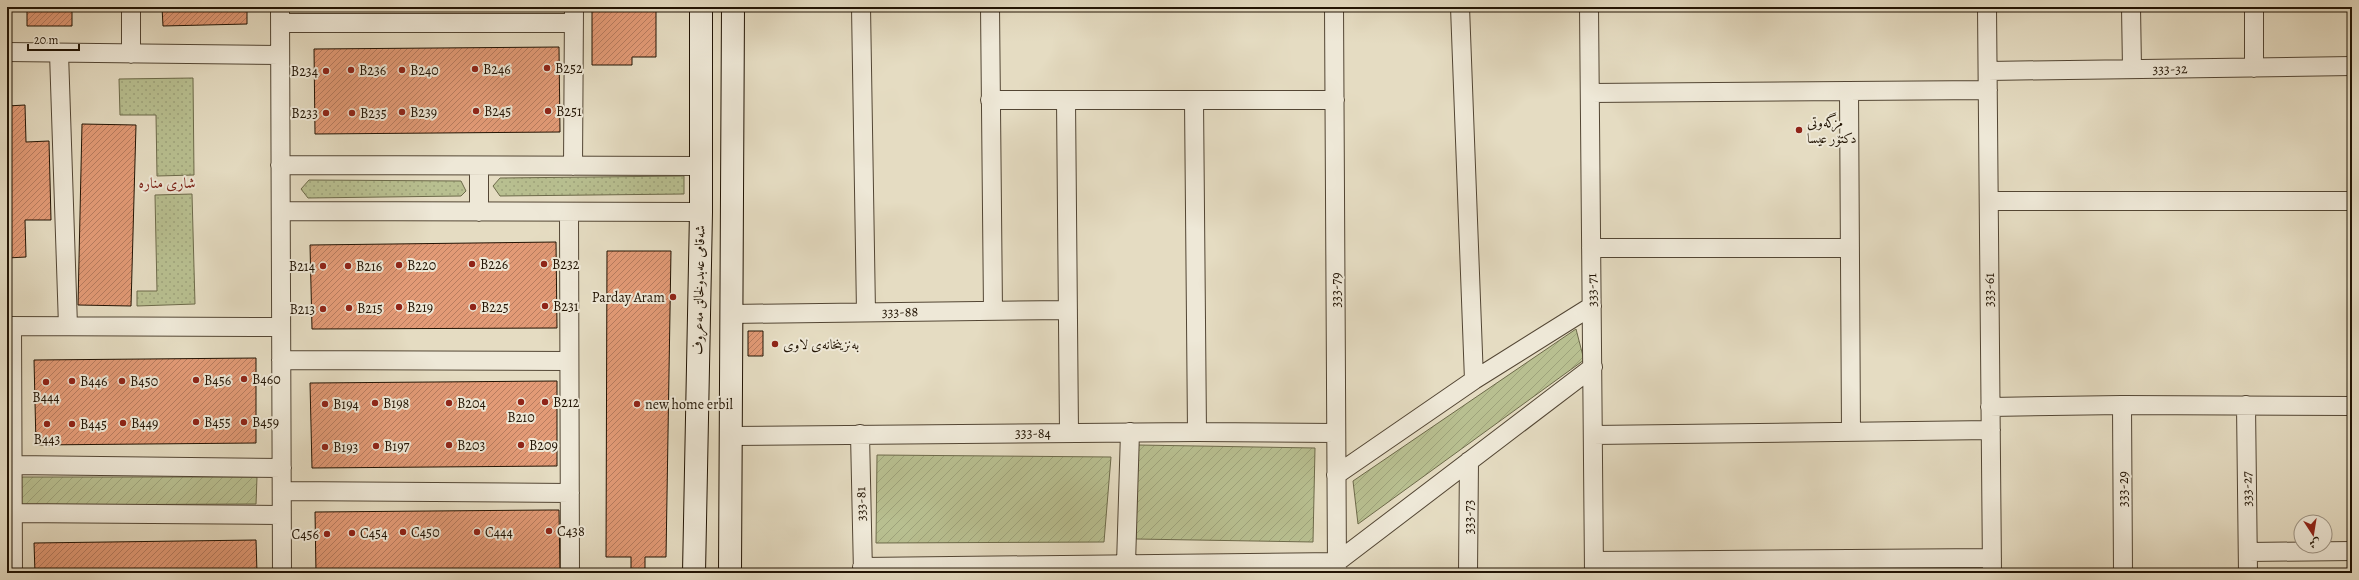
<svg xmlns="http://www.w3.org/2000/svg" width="2359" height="580" font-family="Alegreya,Amiri,serif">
	<defs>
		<pattern id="grass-dots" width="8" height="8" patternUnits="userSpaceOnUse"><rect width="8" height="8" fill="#b8bf90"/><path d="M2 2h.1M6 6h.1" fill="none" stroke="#9ea37b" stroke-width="1.8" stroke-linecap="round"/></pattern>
		<pattern id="garden-furrows" width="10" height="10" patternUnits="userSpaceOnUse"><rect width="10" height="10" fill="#b8bf90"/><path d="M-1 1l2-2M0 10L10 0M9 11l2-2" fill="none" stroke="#9ea37b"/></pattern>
		<pattern id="building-hatch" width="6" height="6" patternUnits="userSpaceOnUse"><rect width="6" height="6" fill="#e29a76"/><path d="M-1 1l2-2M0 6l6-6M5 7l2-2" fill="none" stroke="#b77c5f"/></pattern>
	</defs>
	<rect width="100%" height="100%" fill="#e5dcc2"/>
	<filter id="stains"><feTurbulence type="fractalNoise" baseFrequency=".005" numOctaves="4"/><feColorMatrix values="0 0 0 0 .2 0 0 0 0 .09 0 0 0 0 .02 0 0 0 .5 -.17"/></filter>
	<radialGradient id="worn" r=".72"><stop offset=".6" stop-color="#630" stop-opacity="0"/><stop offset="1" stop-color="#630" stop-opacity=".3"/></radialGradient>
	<path fill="url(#grass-dots)" stroke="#6d6a4a" d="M193,78L194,175L157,176L156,115H120L119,79Z
		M684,176V194L500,196L493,186L500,178Z
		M309,180L461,181L466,191L461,196L308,198L301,189Z
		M192,194L195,304L137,306V291H157L155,195Z"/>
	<path fill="url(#garden-furrows)" stroke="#6d6a4a" d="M1576,329L1584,360L1358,524L1353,481Z
		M1138,445L1315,448L1313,542L1136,539Z
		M877,455L1111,457L1104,542L876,543Z
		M23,477H257L256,504L23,505L18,500L17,479Z"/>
	<path fill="url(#building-hatch)" stroke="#221404" d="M27,7H72V26H27Z
		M162,7H247V24L163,26Z
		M592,7H656V57H632V65H592Z
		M559,47L560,132L315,134L314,49Z
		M25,105L26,142L49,141L51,220H25L26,257L7,258V106Z
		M82,124L136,125L131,306L78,305Z
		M556,242L557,328L312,329L310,245Z
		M607,251H671L666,557H645V573H631V557H606Z
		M748,331H763V356H748Z
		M256,358V443L36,445L34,360Z
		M557,381V466L312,468L310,383Z
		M549,510H559L560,573H316L315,512Z
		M256,540L257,573H35L34,543Z"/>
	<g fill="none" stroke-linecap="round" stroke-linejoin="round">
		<defs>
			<path id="minor" d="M280,7L282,573
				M861,7L866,312
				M990,7L993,311
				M1334,7L1337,570
				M1460,7L1474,380
				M1589,7L1594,573
				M1987,7L1992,573
				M2131,7L2132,69
				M280,23H574
				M7,52L280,55
				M59,53L68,326
				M131,54V7
				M2254,68V7
				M1988,71L2352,66
				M1849,91L1851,432
				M1590,93L1988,90
				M990,100H1335
				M1066,100L1069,433
				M1194,100L1197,432
				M280,165L701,166
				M573,166L574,7
				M1989,201H2352
				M281,211L701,212
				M479,212V166
				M569,212L570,573
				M1591,248H1850
				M731,314L1068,310
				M7,326L281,327
				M12,326L13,573
				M281,360L569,361
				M2122,405L2123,573
				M2246,405L2248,573
				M1990,407L2122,405L2352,406
				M860,434L863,573
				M1593,435L1991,430
				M730,436L1197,432L1336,433
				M13,465L282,468
				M1336,475L1474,380L1592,306
				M282,491L570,493
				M13,513L281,515
				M2248,552L2352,551
				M1594,561L1992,558
				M1126,564L1130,432
				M862,567L1337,562L1593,367
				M1468,573L1469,461"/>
			<path id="secondary" d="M694,573L701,212V7
				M730,573L733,7"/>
		</defs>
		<use href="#minor" stroke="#534634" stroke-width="20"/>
		<use href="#secondary" stroke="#221404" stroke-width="24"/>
		<use href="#minor" stroke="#eee8d7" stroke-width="18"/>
		<use href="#secondary" stroke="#eee8d7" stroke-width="22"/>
	</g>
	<g fill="#8f2418" stroke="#eee8d7" stroke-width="1.5">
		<circle cx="547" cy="68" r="4"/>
		<circle cx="475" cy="69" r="4"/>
		<circle cx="351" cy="70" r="4"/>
		<circle cx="402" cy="70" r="4"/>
		<circle cx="326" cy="71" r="4"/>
		<circle cx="476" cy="111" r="4"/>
		<circle cx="548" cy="111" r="4"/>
		<circle cx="402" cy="112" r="4"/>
		<circle cx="326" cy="113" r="4"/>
		<circle cx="352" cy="113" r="4"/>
		<circle cx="1799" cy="130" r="4"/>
		<circle cx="472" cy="264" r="4"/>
		<circle cx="544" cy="264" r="4"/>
		<circle cx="399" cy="265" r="4"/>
		<circle cx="323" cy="266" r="4"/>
		<circle cx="348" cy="266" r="4"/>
		<circle cx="673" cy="297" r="4"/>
		<circle cx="545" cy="306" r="4"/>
		<circle cx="399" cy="307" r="4"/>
		<circle cx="473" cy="307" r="4"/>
		<circle cx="349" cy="308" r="4"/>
		<circle cx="323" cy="309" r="4"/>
		<circle cx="775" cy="344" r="4"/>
		<circle cx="244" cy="379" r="4"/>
		<circle cx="196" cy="380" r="4"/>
		<circle cx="72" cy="381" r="4"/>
		<circle cx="122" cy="381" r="4"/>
		<circle cx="46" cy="382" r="4"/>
		<circle cx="521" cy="402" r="4"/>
		<circle cx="545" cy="402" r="4"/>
		<circle cx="375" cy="403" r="4"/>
		<circle cx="449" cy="403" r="4"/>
		<circle cx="325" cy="404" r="4"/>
		<circle cx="637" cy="404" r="4"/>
		<circle cx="196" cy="422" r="4"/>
		<circle cx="244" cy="422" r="4"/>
		<circle cx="123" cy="423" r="4"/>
		<circle cx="47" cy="424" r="4"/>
		<circle cx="72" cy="424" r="4"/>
		<circle cx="449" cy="445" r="4"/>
		<circle cx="521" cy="445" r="4"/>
		<circle cx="376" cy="446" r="4"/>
		<circle cx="325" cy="447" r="4"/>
		<circle cx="549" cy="531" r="4"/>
		<circle cx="403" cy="532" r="4"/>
		<circle cx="477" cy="532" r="4"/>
		<circle cx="352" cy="533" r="4"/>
		<circle cx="327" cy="534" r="4"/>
	</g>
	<g text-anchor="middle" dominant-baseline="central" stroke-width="4" stroke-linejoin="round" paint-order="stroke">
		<g font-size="14" fill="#221404" stroke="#eee8d7" text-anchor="start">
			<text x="555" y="68">B252</text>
			<text x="483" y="69">B246</text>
			<text x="359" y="70">B236</text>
			<text x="410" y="70">B240</text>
			<text x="318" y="71" text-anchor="end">B234</text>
			<text x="484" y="111">B245</text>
			<text x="556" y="111">B251</text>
			<text x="410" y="112">B239</text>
			<text x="318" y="113" text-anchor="end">B233</text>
			<text x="360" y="113">B235</text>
			<text x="1807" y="122">مزگەوتی<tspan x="1807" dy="16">دکتۆر عیسا</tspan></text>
			<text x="480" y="264">B226</text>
			<text x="552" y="264">B232</text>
			<text x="407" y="265">B220</text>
			<text x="315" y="266" text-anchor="end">B214</text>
			<text x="356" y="266">B216</text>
			<text x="665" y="297" text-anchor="end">Parday Aram</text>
			<text x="553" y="306">B231</text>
			<text x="407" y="307">B219</text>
			<text x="481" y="307">B225</text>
			<text x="357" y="308">B215</text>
			<text x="315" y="309" text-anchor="end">B213</text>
			<text x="783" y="344">بەنزینخانەی لاوی</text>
			<text x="252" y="379">B460</text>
			<text x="204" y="380">B456</text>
			<text x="80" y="381">B446</text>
			<text x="130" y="381">B450</text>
			<text x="46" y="397" text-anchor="middle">B444</text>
			<text x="553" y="402">B212</text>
			<text x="383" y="403">B198</text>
			<text x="457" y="403">B204</text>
			<text x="333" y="404">B194</text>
			<text x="645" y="404">new home erbil</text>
			<text x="521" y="417" text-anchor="middle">B210</text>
			<text x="204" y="422">B455</text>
			<text x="252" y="422">B459</text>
			<text x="131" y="423">B449</text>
			<text x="80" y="424">B445</text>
			<text x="47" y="439" text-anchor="middle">B443</text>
			<text x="457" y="445">B203</text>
			<text x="529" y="445">B209</text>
			<text x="384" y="446">B197</text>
			<text x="333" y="447">B193</text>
			<text x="557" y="531">C438</text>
			<text x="411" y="532">C450</text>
			<text x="485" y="532">C444</text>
			<text x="360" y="533">C454</text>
			<text x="319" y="534" text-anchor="end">C456</text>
		</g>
		<g font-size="14" fill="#221404" stroke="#eee8d7">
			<text transform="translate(2170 69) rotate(-1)">333-32</text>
			<text transform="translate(699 290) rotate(-89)">شەقامی عەبدولخالق مەعروف</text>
			<text transform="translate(1336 290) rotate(-90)">333-79</text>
			<text transform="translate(1592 290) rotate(-91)">333-71</text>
			<text transform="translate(1989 290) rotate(-90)">333-61</text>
			<text transform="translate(900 312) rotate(-1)">333-88</text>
			<text x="1033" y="433">333-84</text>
			<text transform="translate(2123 489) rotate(-90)">333-29</text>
			<text transform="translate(2247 489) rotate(-91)">333-27</text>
			<text transform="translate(861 504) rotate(-91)">333-81</text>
			<text transform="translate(1469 517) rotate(-90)">333-73</text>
		</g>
		<g font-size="15" fill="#7a1f14" stroke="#eee8d7">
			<text x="167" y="183">شاری منارە</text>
		</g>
	</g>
	<rect width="2359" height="580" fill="none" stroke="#e5dcc2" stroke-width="24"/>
	<rect x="8" y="8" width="2343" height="564" fill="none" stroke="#221404" stroke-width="2"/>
	<rect x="12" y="12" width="2335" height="556" fill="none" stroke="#221404"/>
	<g transform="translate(2313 534) rotate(168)"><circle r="19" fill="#eee8d7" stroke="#9c9383"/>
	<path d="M0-3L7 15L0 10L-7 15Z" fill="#8f2418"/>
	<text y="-6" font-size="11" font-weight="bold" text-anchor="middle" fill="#221404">ش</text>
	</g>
	<path d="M28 44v6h51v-6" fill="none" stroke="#221404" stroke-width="2"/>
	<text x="34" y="44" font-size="12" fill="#221404" stroke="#eee8d7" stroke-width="3" paint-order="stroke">20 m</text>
	<rect width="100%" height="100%" filter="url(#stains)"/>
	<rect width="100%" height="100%" fill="url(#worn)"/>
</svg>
